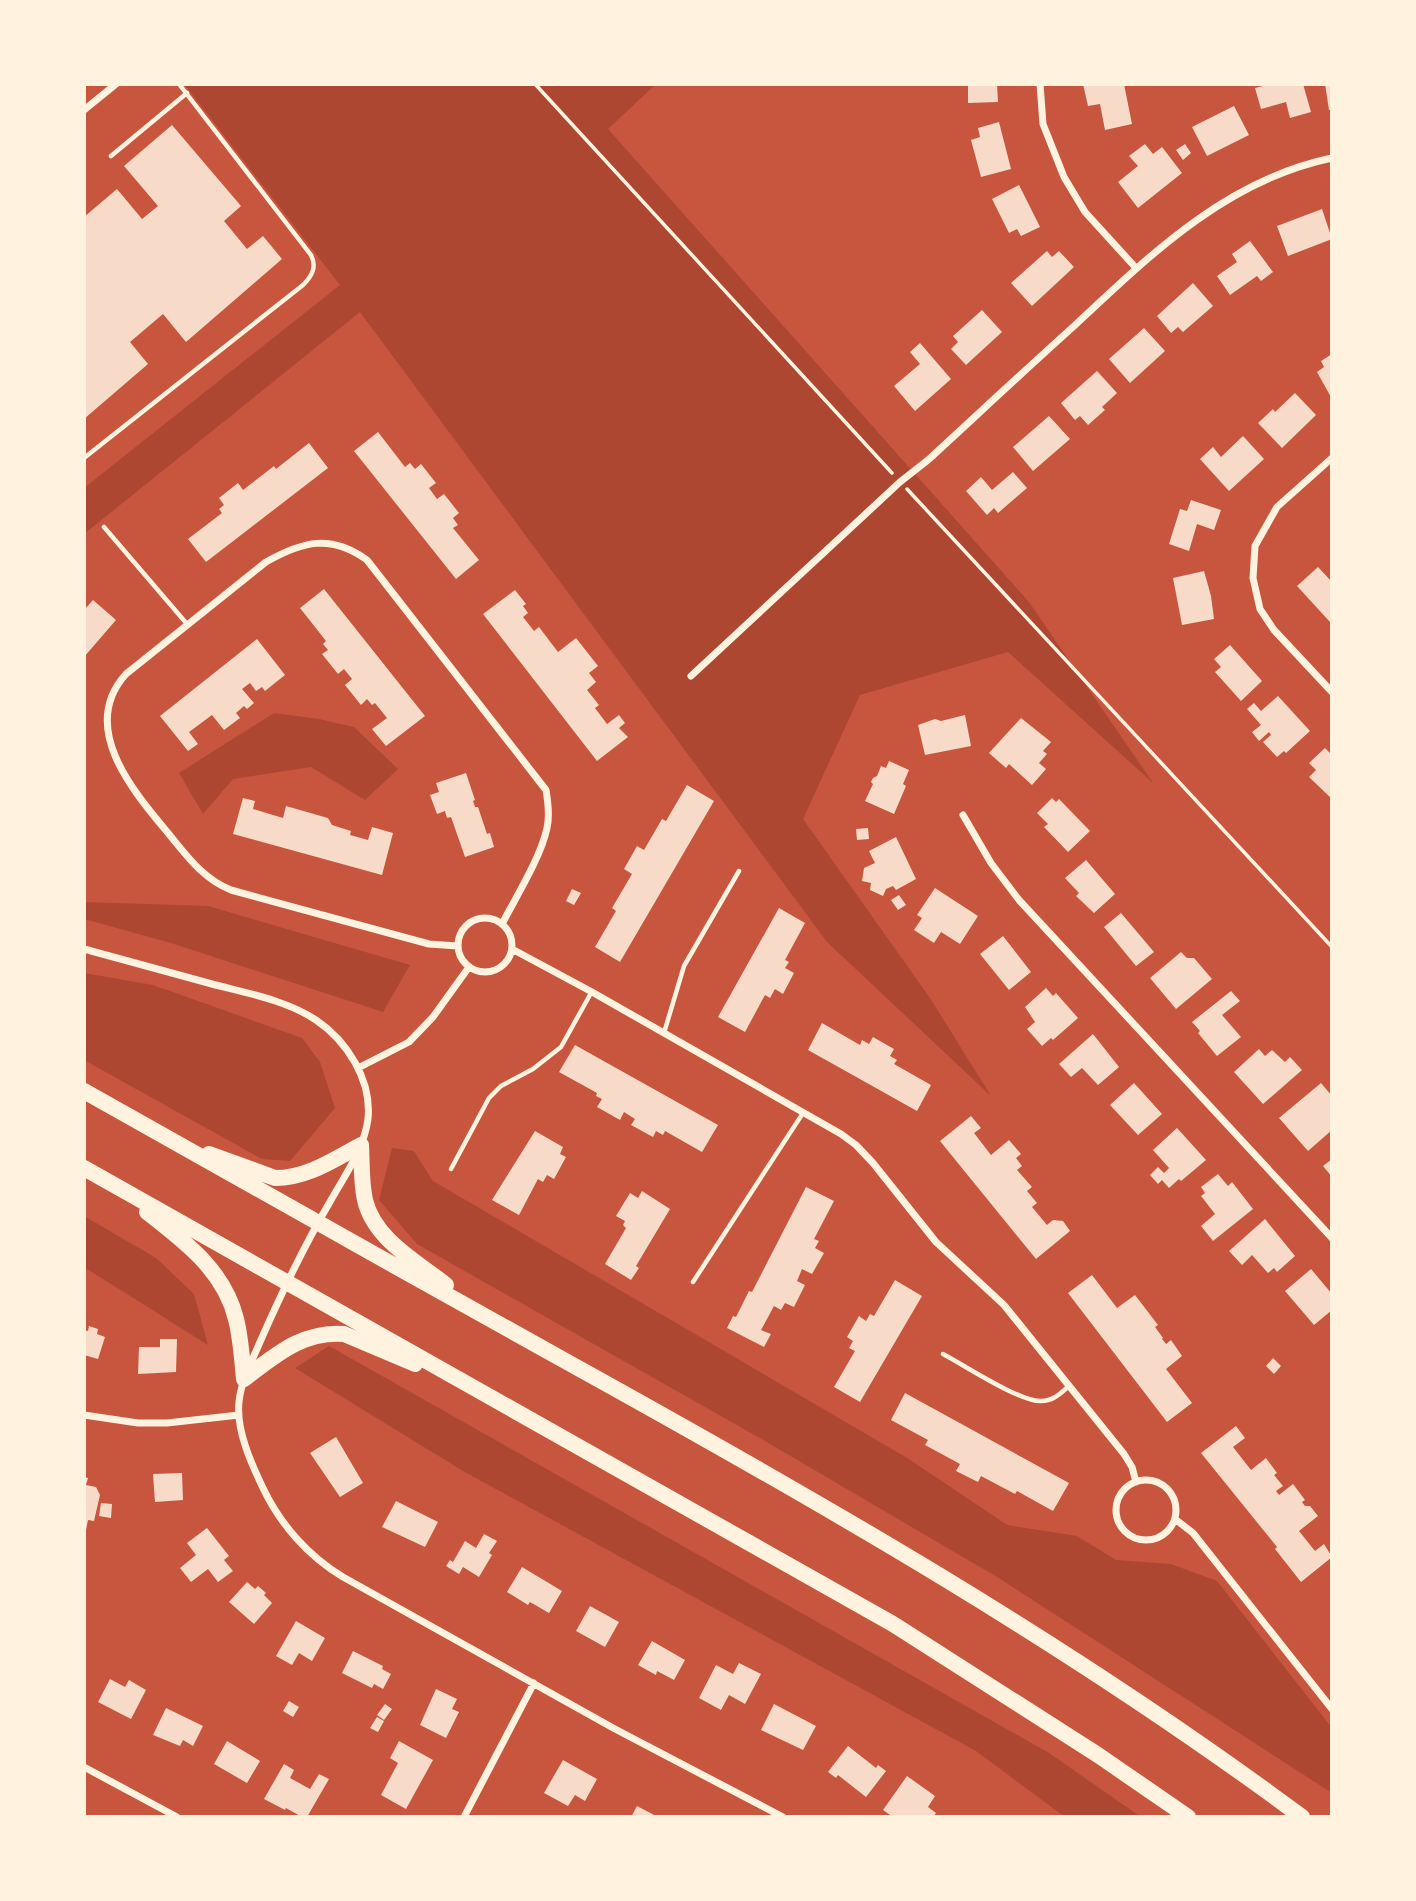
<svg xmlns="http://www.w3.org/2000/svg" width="1416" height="1901" font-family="'Fira Sans',sans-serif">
	<rect width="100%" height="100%" fill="#c8553d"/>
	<path fill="#ae4732" d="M184,84H656L608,129L1029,602L1153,783L1008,652L860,695L803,819L930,998L991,1096L827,942L360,312L84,534V488L340,285Z
		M274,713L319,719L354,727L398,769L365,800L311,767L233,779L203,814L179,773Z
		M84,902L208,906L410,965L383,1012L171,943L84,919Z
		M84,973L153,985L302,1038L320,1062L335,1108L290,1161L262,1159L84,1060Z
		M392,1148L414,1151L433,1181L909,1459L1007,1525L1077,1536L1116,1560L1171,1564L1217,1581L1332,1728V1793L997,1577L758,1437L417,1244L379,1200Z
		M84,1216L156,1258L194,1294L208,1345L84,1267Z
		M329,1346L1049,1753L1141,1817H1065L976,1751L463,1471L295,1368Z"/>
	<path fill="#f7dbc8" d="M968,84H997L998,102L968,103Z
		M1083,84H1124L1132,124L1105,130L1100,104L1088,106Z
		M1271,84H1303L1311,112L1290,118L1286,102L1261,109L1255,88Z
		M1325,84H1332V110H1329Z
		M1234,106L1249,135L1207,156L1192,127Z
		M999,122L1011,169L981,177L971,140L980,137L978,128Z
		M172,125L241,206L224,221L247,249L263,236L282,259L186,342L163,314L130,342L148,364L84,419V217L117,189L142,219L158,206L124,166Z
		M1145,144L1153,154L1162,147L1182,173L1138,208L1118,182L1138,166L1129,156Z
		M1185,144L1191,153L1183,160L1176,150Z
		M1019,185L1040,227L1021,236L1017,229L1009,233L992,199Z
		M1322,209L1332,239L1288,256L1277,226Z
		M1250,241L1273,272L1261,281L1257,276L1230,295L1217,276L1237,262L1232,254Z
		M1047,251L1052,257L1059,251L1074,267L1032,306L1011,283Z
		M1193,283L1213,306L1183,332L1178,327L1171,333L1157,316Z
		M982,310L1002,332L966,365L951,349L958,342L953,336Z
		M1144,328L1165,351L1130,383L1109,359Z
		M920,343L951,379L915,411L894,386L920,364L910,352Z
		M1332,354V399L1317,372L1324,367L1321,361Z
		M1097,371L1117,393L1102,407L1105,410L1088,425L1080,416L1075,420L1061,403Z
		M1295,393L1316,415L1282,448L1258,423L1273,409L1275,412Z
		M1049,416L1070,439L1033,471L1013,447Z
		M378,432L405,467L410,463L415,469L421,464L436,483L429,488L437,499L444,494L459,513L453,518L458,525L453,528L479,560L456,579L354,451Z
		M1243,436L1264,459L1229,491L1200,459L1213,447L1221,457Z
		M309,443L328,468L206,562L188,539L222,513L219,509L224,505L219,498L238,483L243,490L274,466L276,469Z
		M1013,472L1027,488L998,513L994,508L987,515L966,491L981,477L992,490Z
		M1191,500L1221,510L1214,530L1197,524L1189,551L1169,544L1180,509L1187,511Z
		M1318,567L1332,582V620L1330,622L1297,586Z
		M1204,571L1211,596L1214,619L1182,625L1173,578Z
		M324,589L425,716L386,746L372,729L387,718L375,703L372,705L367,699L361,705L345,685L352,679L344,669L338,674L322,654L328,650L323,644L326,641L300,608Z
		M515,590L526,604L523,606L528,613L523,617L534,631L539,627L558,652L576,638L598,666L589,673L596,682L587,690L599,705L595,708L607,724L619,715L625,723L619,728L628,737L597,761L483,614Z
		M93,600L116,620L84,657V610Z
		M257,639L285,675L265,691L262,687L256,691L250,683L242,689L254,703L247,709L244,706L236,713L240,718L224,730L212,715L189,732L198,744L188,751L160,716Z
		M1230,645L1262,681L1241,701L1215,672L1221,667L1214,659Z
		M1278,696L1310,731L1286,753L1284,751L1277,757L1263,742L1271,735L1269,732L1259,741L1252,732L1261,725L1247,709L1254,703L1261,711Z
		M965,715L971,746L925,755L918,725L935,719L941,721Z
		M1021,718L1051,742L1043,751L1047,754L1039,763L1046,769L1032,785L1009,764L1006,768L989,753Z
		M1325,748L1332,755V799L1309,777L1316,770L1309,763Z
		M889,761L909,770L903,784L906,786L894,814L865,801L873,784L871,782L873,778L877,776L881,766L886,768Z
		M466,773L475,800L473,801L475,807H478L487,834L490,833L494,847L465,857L451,817L447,818L445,811L437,814L430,795L439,792L436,783Z
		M687,785L714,801L620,962L595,947L616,911L612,908L632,874L624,869L637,846L644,850L662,819L666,821Z
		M243,798L255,801L253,809L283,818L286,806L328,818L332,825L351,831L350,835L368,840L372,827L393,833L382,875L233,834Z
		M1052,798L1056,802L1059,799L1090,831L1068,852L1044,827L1048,824L1037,813Z
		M868,828L869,839L857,840L856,829Z
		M896,837L916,879L896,890L893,886L886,889L883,896L870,890L871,883L862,881L864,868L875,863L869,851Z
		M1086,860L1115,894L1094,913L1076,896L1079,893L1065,878Z
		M935,888L978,916L960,944L941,932L934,943L914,930L922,918L917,915Z
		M572,889L581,893L574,905L566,901Z
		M899,895L906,905L898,910L891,900Z
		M779,908L805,923L785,960L789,962L785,968L794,973L783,994L775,989L770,998L765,995L745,1032L718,1017Z
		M1121,913L1154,952L1136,966L1104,927Z
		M1003,936L1031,972L1009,990L980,954Z
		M1181,952L1187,958H1194L1212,979L1176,1009L1150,978Z
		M1046,988L1053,996L1056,993L1078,1018L1053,1040L1051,1038L1042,1046L1027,1029L1035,1022L1025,1007Z
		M1231,991L1240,1001L1222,1015L1241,1037L1217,1056L1198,1033L1200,1031L1192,1022Z
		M822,1023L860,1045L862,1040L869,1044L873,1037L894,1049L890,1056L897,1060L894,1064L931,1085L917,1111L808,1050Z
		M1093,1034L1119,1067L1098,1085L1082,1068L1071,1077L1059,1064Z
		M575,1045L718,1125L702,1152L665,1131L663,1135L656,1131L653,1137L631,1125L635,1119L624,1112L620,1120L597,1107L602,1099L596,1096L597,1093L559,1072Z
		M1259,1049L1265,1056L1272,1050L1285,1062L1290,1057L1302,1070L1263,1104L1234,1072Z
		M1134,1083L1162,1114L1138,1135L1110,1105Z
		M1321,1083L1332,1096V1123L1330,1125L1332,1130L1308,1151L1279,1118Z
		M971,1116L981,1128L974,1133L991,1155L1009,1140L1021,1154L1016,1158L1022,1166L1017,1170L1032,1187L1027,1191L1037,1203L1032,1207L1047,1225L1053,1220L1063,1221L1070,1231L1036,1259L940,1141Z
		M1177,1128L1206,1160L1181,1181L1179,1179L1169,1188L1162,1180L1158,1184L1150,1175L1158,1167L1164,1173L1169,1168L1153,1150Z
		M535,1131L563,1147L560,1154L566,1157L554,1179L547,1175L543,1182L538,1179L519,1215L492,1200Z
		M1332,1159V1177L1323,1166Z
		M1218,1174L1228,1186L1232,1182L1253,1209L1213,1241L1201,1226L1215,1214L1201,1196L1205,1193L1201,1187Z
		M806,1187L834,1201L814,1239L819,1241L815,1248L824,1253L812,1274L802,1269L797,1281L805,1285L794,1307L785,1303L781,1310L774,1306L761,1330L771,1334L764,1347L727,1328L733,1316L736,1317L749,1291L752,1292Z
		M642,1191L670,1209L636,1266L639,1268L631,1280L605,1264L626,1228L623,1225L625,1221L616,1216L630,1193L638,1198Z
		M1265,1219L1295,1256L1277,1272L1274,1268L1268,1273L1252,1255L1242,1265L1229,1251Z
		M1311,1269L1332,1294V1310L1314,1325L1285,1291Z
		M1092,1275L1117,1308L1135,1295L1158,1325L1155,1327L1163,1338L1162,1339L1166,1344L1171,1340L1182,1356L1166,1369L1192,1403L1167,1422L1068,1293Z
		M895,1280L922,1296L860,1402L834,1387L855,1351L849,1348L853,1341L847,1337L859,1316L866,1321L870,1314L874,1316Z
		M89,1326L98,1329L97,1334L105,1337L98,1359L84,1355V1330L88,1331Z
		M160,1339H177L176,1372L138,1374L139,1347H160Z
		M1273,1358L1281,1366L1274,1374L1266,1366Z
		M905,1393L1069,1483L1053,1511L1017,1491L1015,1494L981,1476L978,1482L956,1471L960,1464L925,1445L928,1440L891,1420Z
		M1236,1426L1245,1438L1233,1447L1251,1470L1266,1458L1277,1473L1274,1475L1283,1486L1276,1491L1279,1495L1293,1484L1305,1500L1302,1502L1305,1506H1310L1318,1516L1299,1531L1315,1551L1324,1544L1332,1557L1301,1582L1275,1549L1277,1547L1201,1453Z
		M336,1437L363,1483L340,1497L310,1453Z
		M182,1473L183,1500L155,1502L153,1474Z
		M84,1477L88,1478L86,1485L96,1487L100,1495L94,1521L88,1520L85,1535Z
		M396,1501L438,1522L425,1547L382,1527Z
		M101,1503L112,1504L111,1518L99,1516Z
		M207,1528L229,1556L224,1560L233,1571L218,1582L208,1569L191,1582L180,1568L196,1555L187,1543Z
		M484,1534L497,1541L489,1553L492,1555L479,1577L463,1567L459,1574L446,1566L450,1560L453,1562L465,1541L476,1548Z
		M522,1567L562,1591L549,1613L530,1602L528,1605L507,1592Z
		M247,1582L255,1589L258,1586L266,1593L264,1595L272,1603L254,1624L229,1602Z
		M590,1606L619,1622L605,1647L576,1631Z
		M296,1621L325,1638L312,1661L299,1653L292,1665L276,1656Z
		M652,1641L685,1660L674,1680L657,1671L656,1675L638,1665Z
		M353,1651L383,1666L382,1669L391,1674L383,1689L374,1684L372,1688L342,1673Z
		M739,1663L761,1674L745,1704L729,1695L721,1710L699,1698L716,1665L733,1674Z
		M110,1679L125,1687L129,1680L146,1690L131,1719L98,1702Z
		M436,1689L457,1699L452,1709L459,1712L446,1738L420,1725Z
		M289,1701L299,1707L293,1717L283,1711Z
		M385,1704L392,1709L384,1720L377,1715Z
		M774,1704L816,1726L803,1750L761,1730Z
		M166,1708L203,1726L193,1746L183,1740L180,1746L153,1735Z
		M377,1717L384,1721L378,1732L370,1728Z
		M227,1741L260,1761L247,1783L214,1764Z
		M399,1741L433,1760L406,1809L381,1795L398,1763L390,1758Z
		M848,1746L876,1768L878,1765L886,1771L866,1797L838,1775L836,1778L828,1772Z
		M563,1760L597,1779L585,1801L575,1795L568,1806L544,1793Z
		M284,1764L294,1770L290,1778L310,1789L319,1774L329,1779L307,1817H302L286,1808L285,1810L264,1799Z
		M907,1776L935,1796L928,1807L936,1813L933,1817H893L883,1810Z
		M637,1806L658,1817H631Z"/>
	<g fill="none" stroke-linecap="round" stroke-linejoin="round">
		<path stroke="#fff3e0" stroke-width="3.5" d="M535,84L892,473
			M907,489L1332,947"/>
		<path stroke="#fff3e0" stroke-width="4.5" d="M111,156L187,93
			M84,458L303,285C312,276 317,267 311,255L179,84
			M104,527L187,624
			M664,1033L684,966L739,871
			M451,1169L489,1098L501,1086L533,1069L561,1047L591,993
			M693,1282L803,1113
			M943,1354C964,1365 1020,1402 1041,1401C1053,1401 1060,1394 1069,1386"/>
		<path stroke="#fff3e0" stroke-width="7" d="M1040,84L1043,124L1064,177L1085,212L1136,268
			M84,110L116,84
			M1332,458L1277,507L1255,546L1253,578L1260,609L1274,630L1332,692
			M691,676L900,482L928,460C976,416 1024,371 1073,327C1150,255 1226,180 1332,158
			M963,815L991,863L1019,900L1332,1238
			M458 945a27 27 0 1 1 54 0a27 27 0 1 1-54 0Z
			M458,946L429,944L231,890C203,879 187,856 168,833C133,791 78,727 126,674L266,562C303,541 331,534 367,560L546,790C548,802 550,816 547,828C541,857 516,897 502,924
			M84,949C127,961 169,972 212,984C246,993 286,1000 316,1020C347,1041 372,1080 368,1119C364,1149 345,1175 331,1200C304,1246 281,1294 260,1342C252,1361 241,1381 239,1402C236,1430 251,1463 263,1488C280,1524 308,1556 343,1577L615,1729L783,1817
			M512,949L592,992L841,1134L856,1145L873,1163L936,1242L1004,1305L1124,1454L1132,1467L1136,1482
			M358,1068L409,1042L433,1017L469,967
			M84,1415L138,1423H167L239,1415
			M1116 1510a30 30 0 1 1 60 0a30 30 0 1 1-60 0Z
			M1175,1519L1193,1533L1332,1709
			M84,1767L177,1817
			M464,1817L534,1683"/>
		<path stroke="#fff3e0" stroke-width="16" d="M84,1091C245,1182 407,1273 569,1363C822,1503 1069,1644 1302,1817
			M209,1154L275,1178C307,1178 333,1160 361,1145C362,1163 361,1182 365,1200C374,1239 416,1261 446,1285
			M84,1168L893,1624L1098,1755L1188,1817
			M147,1212C185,1242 224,1270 236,1319C241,1339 242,1359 244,1379
			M244,1379C276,1355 302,1331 344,1334L415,1364"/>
	</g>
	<rect width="1416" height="1901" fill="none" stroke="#fff3e0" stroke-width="172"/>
</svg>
